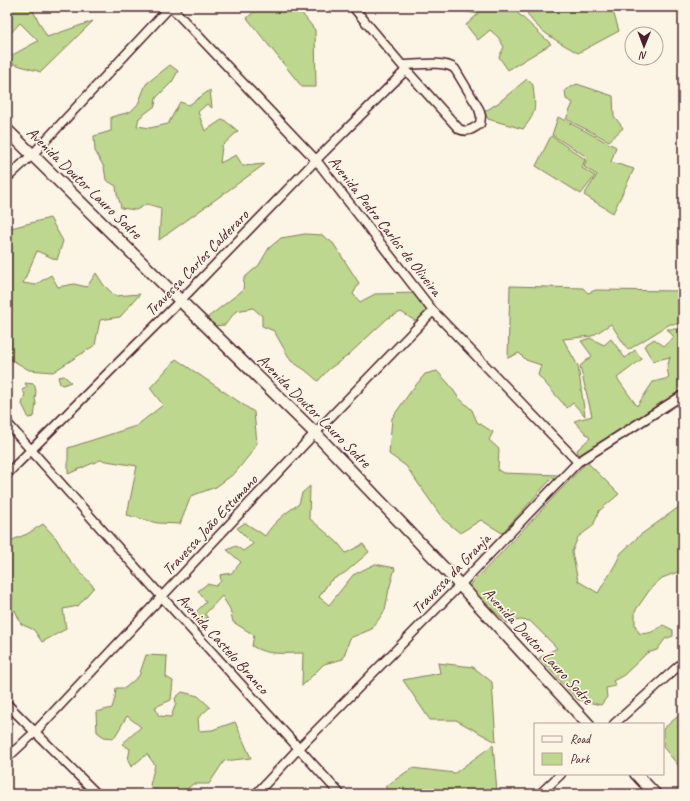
<svg xmlns="http://www.w3.org/2000/svg" width="690" height="801" font-family="Caveat,sans-serif">
	<rect width="100%" height="100%" fill="#fcf5e5"/>
	<filter id="ink" filterUnits="userSpaceOnUse"><feTurbulence type="fractalNoise" baseFrequency=".025" numOctaves="2"/><feDisplacementMap in="SourceGraphic" scale="8" xChannelSelector="R" yChannelSelector="G"/><feConvolveMatrix kernelMatrix="1 2 1 2 8 2 1 2 1" color-interpolation-filters="sRGB"/></filter>
	<g filter="url(#ink)">
		<path fill="#bdd78e" stroke="#847b5c" d="M7,7H31L47,37L93,21L41,72L7,62V58L38,41L20,23L7,37Z
			M259,7H297L315,30L316,87H302L247,18Z
			M445,7H508L520,15L551,44L508,70L499,57L504,47L498,37L490,30L478,40L466,25L478,14L445,8Z
			M525,7H613V11L619,31L578,53C561,43 530,28 525,7Z
			M170,65L178,71L172,82L156,98L155,106L139,118L137,126L150,128L168,124L180,102L189,105L210,90L212,108L207,104L198,112L205,131L223,119L238,131L222,146L220,163L236,155L243,166L265,164L159,240L161,208L147,204L136,210L121,208C120,200 116,195 116,186L106,180L104,167L95,151L94,136L111,131V117L130,112L138,104L146,84Z
			M527,79L533,85C535,108 538,111 523,129L488,119L484,112L498,103Z
			M577,84L613,96L614,116L623,128L609,141L566,119L573,103L566,99L565,90Z
			M558,117L616,147L611,162L634,169L613,213L584,195L597,175L584,167L587,157L552,135Z
			M551,136L585,159L582,168L595,176L581,194L536,166Z
			M50,218L63,241L57,260L37,251L23,283L35,285L51,275L58,287L74,284L87,287L96,273L103,284L115,296L140,294L120,317L100,320L95,345L53,372L29,370L7,357V229Z
			M305,234L322,235L333,243L359,283L353,294L360,302L375,294L418,293L427,305L426,315L420,324L401,312L388,318L346,357L329,369L318,381L305,370L291,361L274,331L262,326V316L253,308L236,311L225,325L212,326L207,318L243,290L244,278L259,265L269,248L281,238Z
			M510,286L583,288L588,293L596,290L683,291V324H670L628,350L611,324L592,336L563,339L578,366L585,416L573,403L567,408L538,375L541,365L526,360L519,353L508,358Z
			M667,329H683V390L579,457L577,450L590,438L574,421L592,416L580,366L592,356L581,341L590,338L604,345L611,339L625,358L635,350L642,359L617,378L637,406L653,382L669,378L667,368L670,357L653,361L644,346L654,339L664,346L674,337Z
			M176,359L254,412L257,443L251,453L235,473L216,487L191,496L180,524L157,523L127,515L137,466L100,460L68,474V448L136,426L163,405L150,388Z
			M437,371L449,384L458,397L472,410L477,422L493,432L489,440L499,449L498,470L503,473L558,475V478H552L502,533L481,520L460,533L443,519L406,466L389,454L392,418L411,391L425,374Z
			M64,376L71,382L63,385L60,384L58,377Z
			M25,383L34,384L36,391L35,399L36,403L34,417L28,418V416L22,404L25,394L22,390L27,387Z
			M587,462L619,494L599,511L593,526L578,537L572,552L578,581L598,593L615,565L621,553L639,536L683,504V570L662,578L651,588L635,611V625L639,633C649,635 655,631 663,625L673,630V636L665,639L657,650L647,653L624,675L613,681L616,686L606,688L607,697L601,705L578,700L539,658L557,648L530,621L520,620L507,623L468,587C509,546 547,503 587,462Z
			M310,486L309,518L337,542L346,553L363,544L369,552L346,572L330,581L319,597L329,605L353,575L375,564L395,568L389,589L385,610L372,629L350,638L343,659L324,664L302,686L303,653C286,653 267,656 252,646L254,635L233,622L230,609L222,596L205,614L209,620L201,625L191,617L206,602L198,591L207,584L216,586L221,581L220,575L232,573L241,562L227,550L236,546L243,551L253,544L237,528L245,523L258,531L265,536C274,522 285,513 299,504L302,493Z
			M43,524L56,538L69,560L94,587L78,606L63,609L66,629L42,642L34,630L21,624L15,610L7,620V537L10,541L27,534Z
			M146,655L167,656L166,677L173,681L171,700L155,707L159,716L171,717L176,703L175,698L182,692L198,696L210,707L198,718L199,731L212,730L235,722L251,758L224,761L209,784H193L181,794H159L150,785L155,765L147,754L131,767L128,760L130,749L122,744L141,727L127,716L114,738L104,737L97,732L96,712L112,708L115,698L116,688H125L139,676Z
			M438,663L473,667L492,682L496,742L456,720H430L403,680L440,673Z
			M683,712V771L663,747V729Z
			M493,745L497,791L493,794H393L385,787L412,768L455,773Z"/>
		<g fill="none" stroke-linecap="round" stroke-linejoin="round">
			<defs>
				<path id="street" d="M171,7L316,160L433,311L578,462
					M353,7L406,70L459,129C467,133 473,129 480,124L481,116L479,109L455,69C445,60 416,65 402,65
					M7,178L32,155L170,7
					M7,423L162,597L340,794
					M7,474L181,300L316,160L406,70
					M7,704L97,794
					M614,724L683,662
					M7,758L35,732L315,433L433,311
					M256,794L299,748L460,585L578,462L683,395
					M540,794L561,774"/>
				<path id="secondary" d="M7,130L315,433L460,585L588,724
					M636,774L655,794"/>
			</defs>
			<use href="#street" stroke="#4a1f2b" stroke-width="11"/>
			<use href="#secondary" stroke="#4a1f2b" stroke-width="14"/>
			<use href="#street" stroke="#fcf5e5" stroke-width="8"/>
			<use href="#secondary" stroke="#fcf5e5" stroke-width="11"/>
		</g>
	</g>
	<g text-anchor="middle" dominant-baseline="central" stroke-width="3.5" stroke-linejoin="round" paint-order="stroke">
		<g font-size="16" fill="#4a1f2b" stroke="#fcf5e5">
			<text transform="translate(84 183) rotate(44)">Avenida Doutor Lauro Sodre</text>
			<text transform="translate(385 226) rotate(52)">Avenida Pedro Carlos de Oliveira</text>
			<text transform="translate(197 263) rotate(-46)">Travessa Carlos Calderaro</text>
			<text transform="translate(314 411) rotate(45)">Avenida Doutor Lauro Sodre</text>
			<text transform="translate(210 525) rotate(-47)">Travessa João Estumano</text>
			<text transform="translate(451 574) rotate(-46)">Travessa da Granja</text>
			<text transform="translate(223 644) rotate(48)">Avenida Castelo Branco</text>
			<text transform="translate(538 646) rotate(47)">Avenida Doutor Lauro Sodre</text>
		</g>
	</g>
	<rect width="690" height="801" fill="none" stroke="#fcf5e5" stroke-width="24"/>
	<rect x="12" y="12" width="666" height="777" fill="none" stroke="#4a1f2b" stroke-width="1.5" filter="url(#ink)"/>
	<rect x="534" y="723" width="130" height="52" fill="#fcf5e5" stroke="#b59f9b"/>
	<rect x="542" y="736" width="20" height="6" fill="#fcf5e5" stroke="#b59f9b"/>
	<text x="570" y="743" font-size="12" fill="#4a1f2b">Road</text>
	<rect x="542" y="753" width="20" height="12" fill="#bdd78e" stroke="#b59f9b"/>
	<text x="570" y="763" font-size="12" fill="#4a1f2b">Park</text>
	<g transform="translate(644 46) rotate(181)"><circle r="19" fill="#fcf5e5" stroke="#b59f9b"/>
	<path d="M0-3L7 15L0 10L-7 15Z" fill="#4a1f2b"/>
	<text y="-6" font-size="11" font-weight="bold" text-anchor="middle" fill="#4a1f2b">N</text>
	</g>
</svg>
